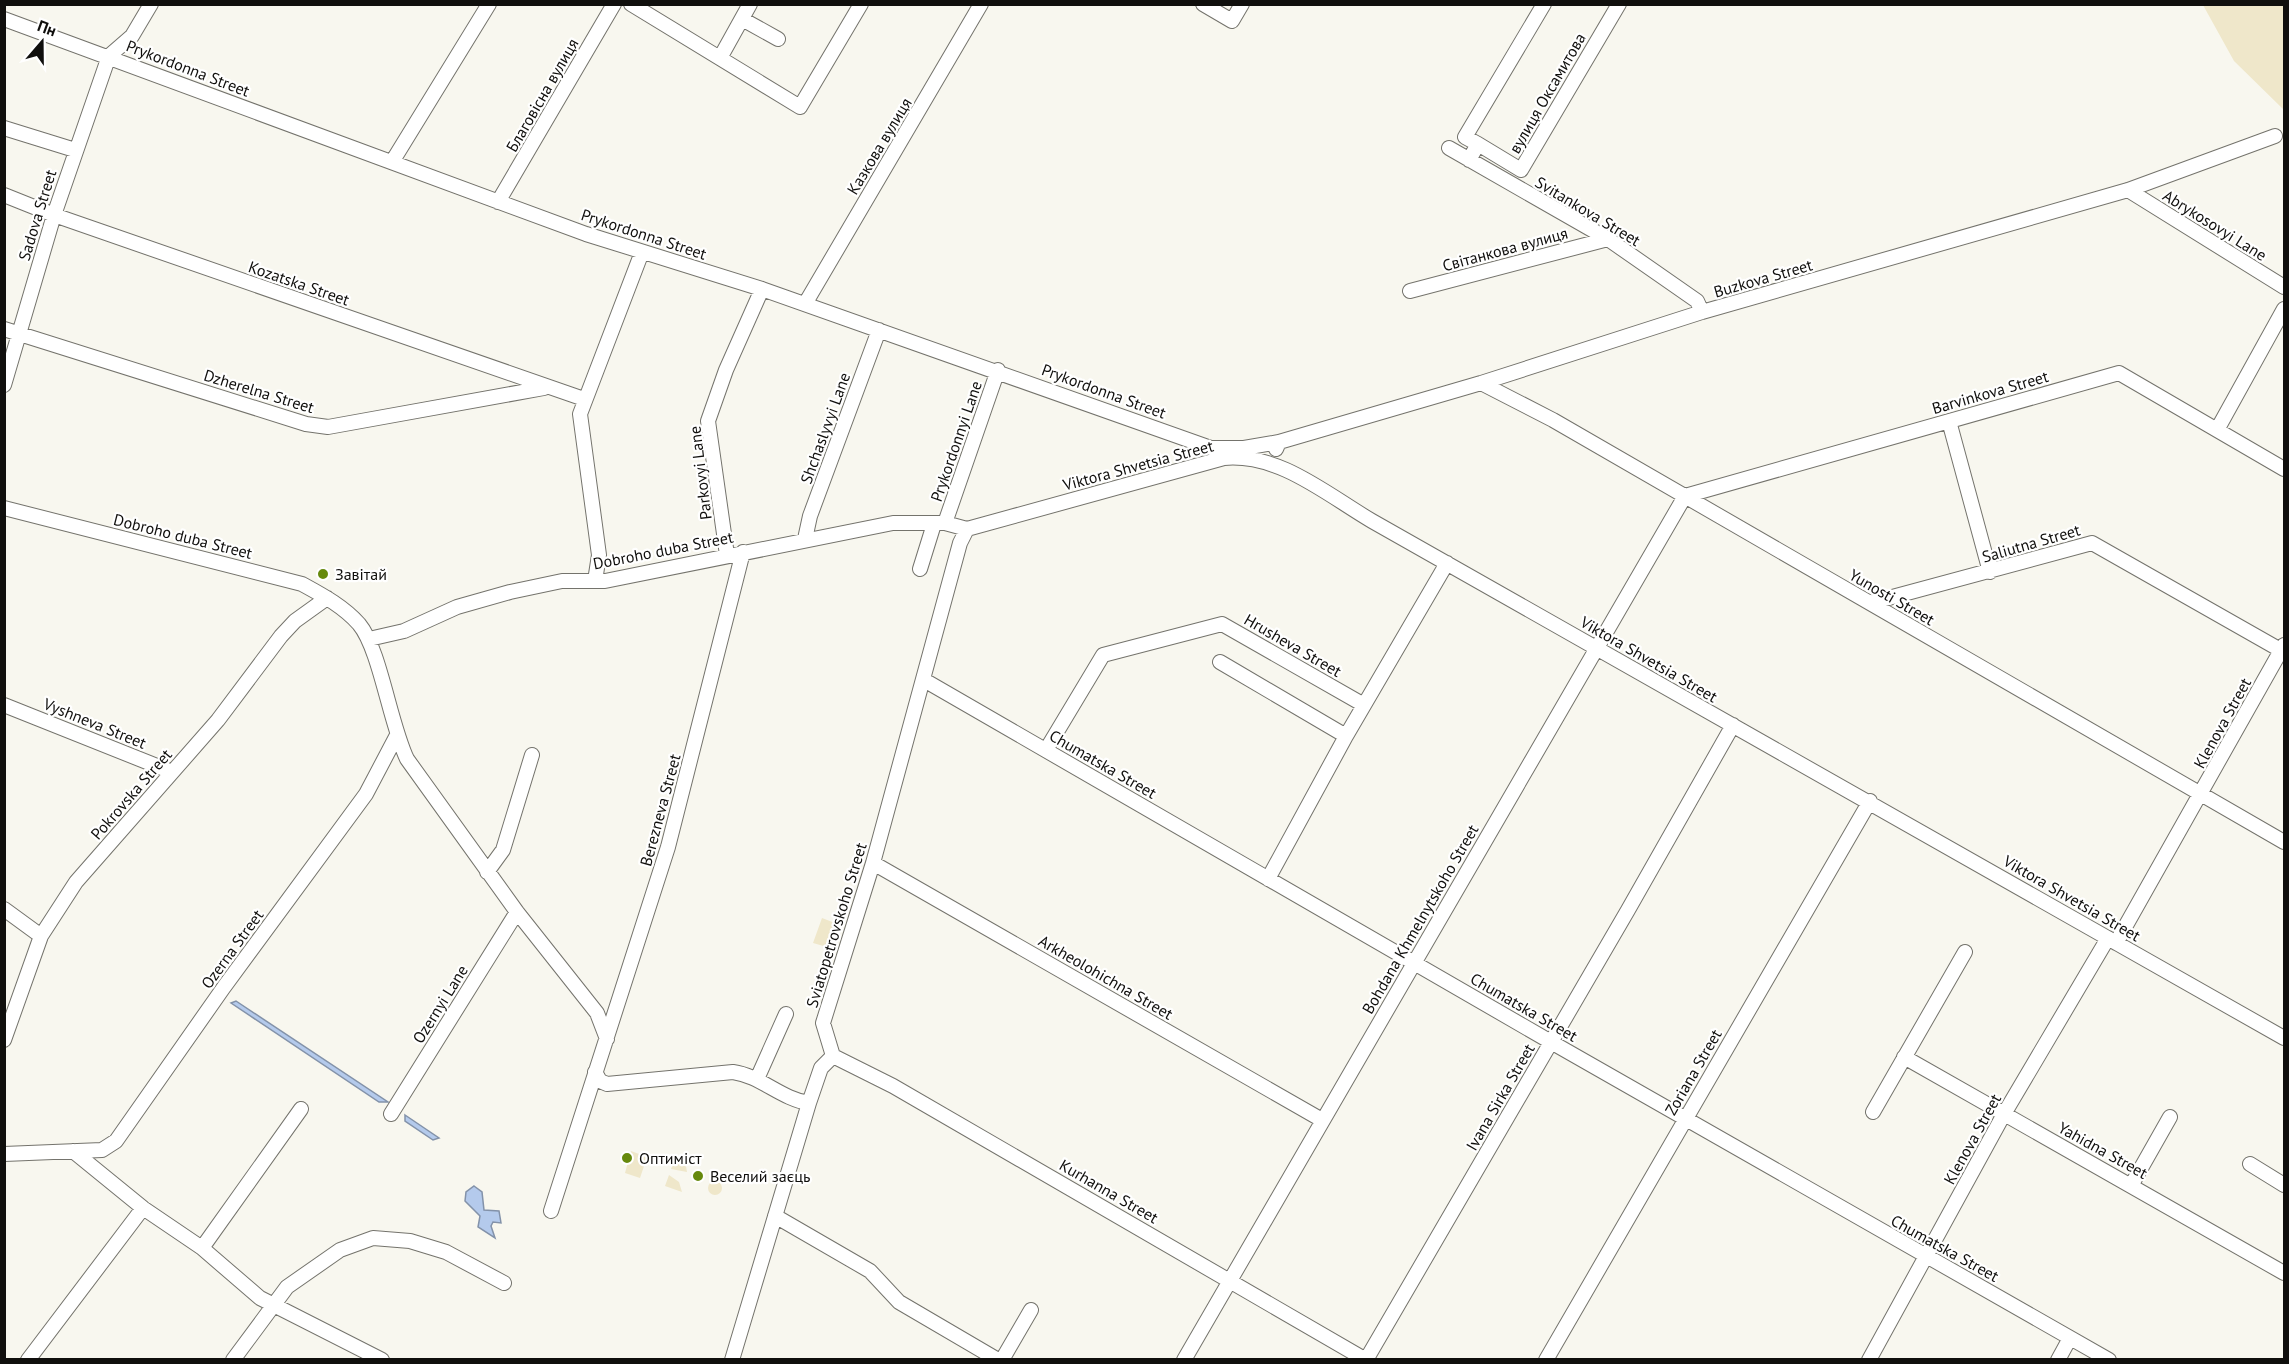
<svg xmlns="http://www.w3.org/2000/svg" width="2289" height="1364" font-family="'PT Sans',sans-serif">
	<rect width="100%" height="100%" fill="#f8f7ef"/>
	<path fill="#efe7ca" d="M2203,5H2284V110L2234,61Z
		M822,918L835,923L827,947L813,943Z
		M631,1151L647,1157L640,1178L625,1173Z
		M676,1157L686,1166L687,1172L671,1169Z
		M669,1175L679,1182L682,1192L665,1186Z
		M708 1188a7 7 0 1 1 14 0a7 7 0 1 1-14 0Z"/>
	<path fill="#b4caec" stroke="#8392a9" stroke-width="1.5" d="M236,1001L388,1102H379L231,1003Z
		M405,1115L439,1138L433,1140L405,1121Z
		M474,1186L482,1192L484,1210L499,1211L501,1223L493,1222L491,1226L495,1238L478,1227L480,1216L465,1201L466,1192Z"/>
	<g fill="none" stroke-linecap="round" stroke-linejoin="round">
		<defs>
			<path id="minor" d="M631,4L800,107L861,4
				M1203,4L1232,21L1242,4
				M4,19L586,234L762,289L1211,448H1244L1279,442
				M742,19L778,39
				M720,58L750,4
				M4,128L75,150
				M1478,144L1465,137L1544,4
				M1449,148L1608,239L1697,301L1702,312
				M1469,160L1478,144L1521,170L1619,4
				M392,162L489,4
				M2128,190L2284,287
				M4,195L54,215L584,399
				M498,202L614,4
				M1410,291L1608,239
				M805,304L981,4
				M4,329L306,424L328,427L544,388
				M1481,383L1553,420L2284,842
				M4,385L54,215L109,56L132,36L151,4
				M1949,421L1990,572
				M2217,430L2284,309
				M1276,449L1279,442L1481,383L1702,312L2128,190L2275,136
				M4,508L302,584C322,595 343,606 359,624C380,649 390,724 407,759L517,912L597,1013L607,1039
				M945,523L998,370
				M967,529L1224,458C1279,453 1326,494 1372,521L2284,1038
				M805,539L810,516L879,330
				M727,555L708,421L726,370L762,289
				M920,569L934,524
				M595,581L599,555L580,414L642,252
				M1870,603L2092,543L2284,652
				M369,639L404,631L457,607L510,592L562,581H605L893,523H945L967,529
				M1220,662L1346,736
				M924,680L1551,1042L2109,1360
				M4,705L172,772
				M1046,750L1103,655L1222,624L1364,705
				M873,863L1322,1120
				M487,872L503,850L532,755
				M1268,879L1346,736L1447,563
				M4,909L41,936
				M2116,943L2284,645
				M4,1040L41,936L76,882L218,720L281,636L295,621L327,598
				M833,1056L893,1086L1366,1360
				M1904,1057L2284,1273
				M595,1072L600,1081L607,1084L733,1072C761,1076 781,1099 809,1103
				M757,1079L786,1014
				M1873,1112L1965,952
				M391,1114L517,912
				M73,1151L143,1208L202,1248L260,1298L382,1360
				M4,1154L102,1150L116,1141L224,987L366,794L396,737
				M2250,1164L2284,1185
				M2132,1184L2170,1117
				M551,1211L668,847L743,552
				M775,1216L870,1271L899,1302L998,1360
				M202,1248L301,1109
				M28,1360L143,1208
				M233,1360L287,1287L340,1250L373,1238L410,1241L446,1252L504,1283
				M732,1360L809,1103L821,1068L833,1056L823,1023L873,863L960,543L967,529
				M1002,1360L1031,1310
				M1184,1360L1685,496L2119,373L2284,469
				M1366,1360L1628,910L1733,725
				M1546,1360L1870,801
				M1869,1360L2004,1114L2108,938
				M2058,1360L2070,1338"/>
		</defs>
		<use href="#minor" stroke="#74736c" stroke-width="16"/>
		<use href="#minor" stroke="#fff" stroke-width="14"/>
	</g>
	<g fill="#66890d" stroke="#fff" stroke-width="2">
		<circle cx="323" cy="574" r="6"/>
		<circle cx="627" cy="1158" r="6"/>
		<circle cx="698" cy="1176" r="6"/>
	</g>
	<g text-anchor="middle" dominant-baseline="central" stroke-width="4.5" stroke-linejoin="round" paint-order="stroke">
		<g font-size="16" fill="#100f0d" stroke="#fff">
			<text transform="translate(188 68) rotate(21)">Prykordonna Street</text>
			<text transform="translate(1547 93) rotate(-60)">вулиця Оксамитова</text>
			<text transform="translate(542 95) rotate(-60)">Благовісна вулиця</text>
			<text transform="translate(879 146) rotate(-59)">Казкова вулиця</text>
			<text transform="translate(1588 211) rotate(31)">Svitankova Street</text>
			<text transform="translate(37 215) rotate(-73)">Sadova Street</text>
			<text transform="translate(2215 225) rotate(32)">Abrykosovyi Lane</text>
			<text transform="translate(644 234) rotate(18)">Prykordonna Street</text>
			<text transform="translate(1505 249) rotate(-15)">Світанкова вулиця</text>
			<text transform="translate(1763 278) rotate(-16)">Buzkova Street</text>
			<text transform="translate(299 283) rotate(19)">Kozatska Street</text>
			<text transform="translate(259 391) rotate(17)">Dzherelna Street</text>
			<text transform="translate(1104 391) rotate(20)">Prykordonna Street</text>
			<text transform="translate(1990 392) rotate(-16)">Barvinkova Street</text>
			<text transform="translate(825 428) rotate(-70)">Shchaslyvyi Lane</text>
			<text transform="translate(956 441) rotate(-71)">Prykordonnyi Lane</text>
			<text transform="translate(1138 465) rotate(-15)">Viktora Shvetsia Street</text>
			<text transform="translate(700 473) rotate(-97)">Parkovyi Lane</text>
			<text transform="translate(183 536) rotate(14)">Dobroho duba Street</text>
			<text transform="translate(2031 543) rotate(-16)">Saliutna Street</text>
			<text transform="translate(663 550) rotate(-11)">Dobroho duba Street</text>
			<text transform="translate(1892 597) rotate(30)">Yunosti Street</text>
			<text transform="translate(1293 645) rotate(30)">Hrusheva Street</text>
			<text transform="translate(1649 659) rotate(30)">Viktora Shvetsia Street</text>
			<text transform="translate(95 723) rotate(22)">Vyshneva Street</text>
			<text transform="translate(2222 723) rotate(-61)">Klenova Street</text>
			<text transform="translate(1103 764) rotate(30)">Chumatska Street</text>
			<text transform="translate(131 794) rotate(-49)">Pokrovska Street</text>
			<text transform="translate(660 810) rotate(-75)">Berezneva Street</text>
			<text transform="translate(2072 898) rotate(30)">Viktora Shvetsia Street</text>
			<text transform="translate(1420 919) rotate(-60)">Bohdana Khmelnytskoho Street</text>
			<text transform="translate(836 925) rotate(-73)">Sviatopetrovskoho Street</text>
			<text transform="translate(232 949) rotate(-54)">Ozerna Street</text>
			<text transform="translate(1106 977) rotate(30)">Arkheolohichna Street</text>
			<text transform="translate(440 1004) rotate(-58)">Ozernyi Lane</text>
			<text transform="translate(1524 1007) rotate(30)">Chumatska Street</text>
			<text transform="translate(1693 1072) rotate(-60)">Zoriana Street</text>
			<text transform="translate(1500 1097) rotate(-60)">Ivana Sirka Street</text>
			<text transform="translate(1972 1139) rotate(-61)">Klenova Street</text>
			<text transform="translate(2103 1150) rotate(29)">Yahidna Street</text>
			<text transform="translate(1109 1191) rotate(30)">Kurhanna Street</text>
			<text transform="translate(1945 1248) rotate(29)">Chumatska Street</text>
		</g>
		<g font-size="16" fill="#100f0d" stroke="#fff" text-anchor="start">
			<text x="335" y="574">Завітай</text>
			<text x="639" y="1158">Оптиміст</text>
			<text x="710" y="1176">Веселий заєць</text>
		</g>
	</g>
	<rect width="2289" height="1364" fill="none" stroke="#100f0d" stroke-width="12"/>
	<g transform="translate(42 42) rotate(20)" stroke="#ffffff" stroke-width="4.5" paint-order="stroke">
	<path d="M0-4.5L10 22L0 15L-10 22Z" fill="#100f0d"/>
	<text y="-9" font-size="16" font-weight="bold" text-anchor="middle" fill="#100f0d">Пн</text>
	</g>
</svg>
